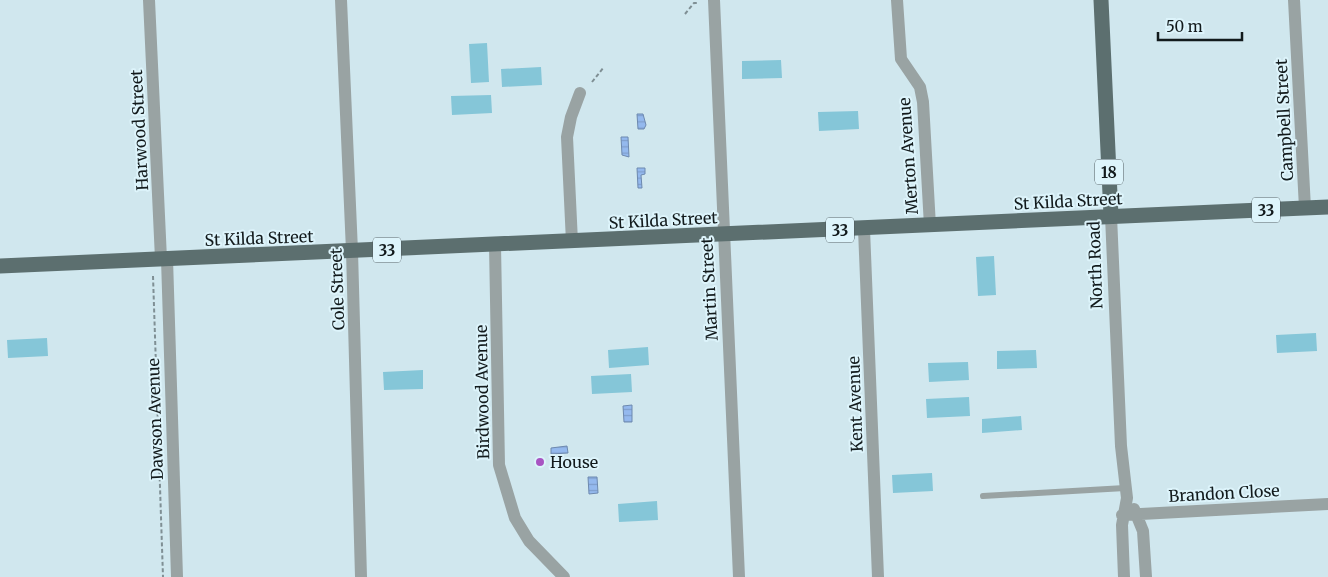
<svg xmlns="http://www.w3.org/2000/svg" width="1328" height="577" font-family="Merriweather,serif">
	<defs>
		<pattern id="water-rules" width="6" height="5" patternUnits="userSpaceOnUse" patternTransform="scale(1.25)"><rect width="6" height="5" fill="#94b9ee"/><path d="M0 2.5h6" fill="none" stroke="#7f9ecc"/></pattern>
	</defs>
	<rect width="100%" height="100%" fill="#d0e7ee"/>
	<path fill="#85c6d8" d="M487,43L489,82L471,83L469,44Z
		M781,60L782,78L742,79V61Z
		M541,67L542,85L502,87L501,69Z
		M491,95L492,113L452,115L451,96Z
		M858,111L859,129L819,131L818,112Z
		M994,256L996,295L978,296L976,257Z
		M1316,333L1317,351L1277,353L1276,335Z
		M47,338L48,356L8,358L7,340Z
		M648,347L649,365L609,368L608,350Z
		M1036,350L1037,368L997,369V351Z
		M968,362L969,380L929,382L928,363Z
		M423,370V389L384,390L383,372Z
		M631,374L632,392L592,394L591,376Z
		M969,397L970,416L927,418L926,399Z
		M1021,416L1022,430L982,433V419Z
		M932,473L933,491L893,493L892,475Z
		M657,501L658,520L619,522L618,504Z"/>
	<path fill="url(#water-rules)" stroke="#6d89af" d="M637,114H643L646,125L644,129H638Z
		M621,137H628L629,157L622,155Z
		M637,168H645V174L641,175L642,188H638Z
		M632,405V422H624L623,406Z
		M567,446L568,453L551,454V448Z
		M588,477H597L598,493L589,494Z"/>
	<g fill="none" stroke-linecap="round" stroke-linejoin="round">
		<path stroke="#7f8f94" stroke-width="2" stroke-dasharray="4 2.5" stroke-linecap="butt" d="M685,14L694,3H698
			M592,82L604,67
			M153,276L163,577"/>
		<path stroke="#99a3a3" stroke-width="6" d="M983,496L1125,488"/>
		<path stroke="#99a3a3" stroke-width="12" d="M149,0L161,259
			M341,0L352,251L361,577
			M714,0L739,577
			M897,0L901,59L920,87L923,102L930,226
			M1294,0L1305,208
			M1111,216L1121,446L1127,498L1122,525L1124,577
			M864,229L878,577
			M572,242L567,137L571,117L580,93
			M495,245L499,465L515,518L529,541L564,577
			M167,259L177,577
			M1134,509L1143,531L1146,577
			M1122,515L1328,504"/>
		<path stroke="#5c6f6f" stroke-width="15" d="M1101,0L1111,216
			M0,266L1328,207"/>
	</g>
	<circle fill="#a854c2" stroke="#ddf4fb" stroke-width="2" cx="540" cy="462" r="5"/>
	<g text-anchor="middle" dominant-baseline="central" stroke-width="4" stroke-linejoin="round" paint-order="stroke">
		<g fill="#ddf4fb" stroke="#4f5b5f" stroke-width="1">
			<rect x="1095" y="159.5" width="28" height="25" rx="4"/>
			<rect x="1252" y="197.5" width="28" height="25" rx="4"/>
			<rect x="826" y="217.5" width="28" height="25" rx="4"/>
			<rect x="373" y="237.5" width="28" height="25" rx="4"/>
		</g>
		<g font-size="15" font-weight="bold" fill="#121a1c">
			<text x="1109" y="172">18</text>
			<text x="1266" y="210">33</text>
			<text x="840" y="230">33</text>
			<text x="387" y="250">33</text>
		</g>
		<g font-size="16" fill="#121a1c" stroke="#ddf4fb">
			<text transform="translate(1284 120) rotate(-93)">Campbell Street</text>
			<text transform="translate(139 130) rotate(-93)">Harwood Street</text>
			<text transform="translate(908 156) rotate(-94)">Merton Avenue</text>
			<text transform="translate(1068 201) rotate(-3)">St Kilda Street</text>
			<text transform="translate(663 220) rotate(-3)">St Kilda Street</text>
			<text transform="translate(259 238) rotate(-2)">St Kilda Street</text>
			<text transform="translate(1095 265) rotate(-92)">North Road</text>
			<text transform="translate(337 289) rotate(-92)">Cole Street</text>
			<text transform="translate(709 289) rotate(-93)">Martin Street</text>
			<text transform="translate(482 392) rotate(-91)">Birdwood Avenue</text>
			<text transform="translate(855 404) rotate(-92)">Kent Avenue</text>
			<text transform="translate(155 419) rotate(-92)">Dawson Avenue</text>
			<text transform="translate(1224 493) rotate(-3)">Brandon Close</text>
		</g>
		<g font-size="16" fill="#121a1c" stroke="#ddf4fb" text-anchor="start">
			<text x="550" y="462">House</text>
		</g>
	</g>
	<path d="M1158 32v8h84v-8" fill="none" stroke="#121a1c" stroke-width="2.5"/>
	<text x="1166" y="32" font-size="15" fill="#121a1c" stroke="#ddf4fb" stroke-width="4" paint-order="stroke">50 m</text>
</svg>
